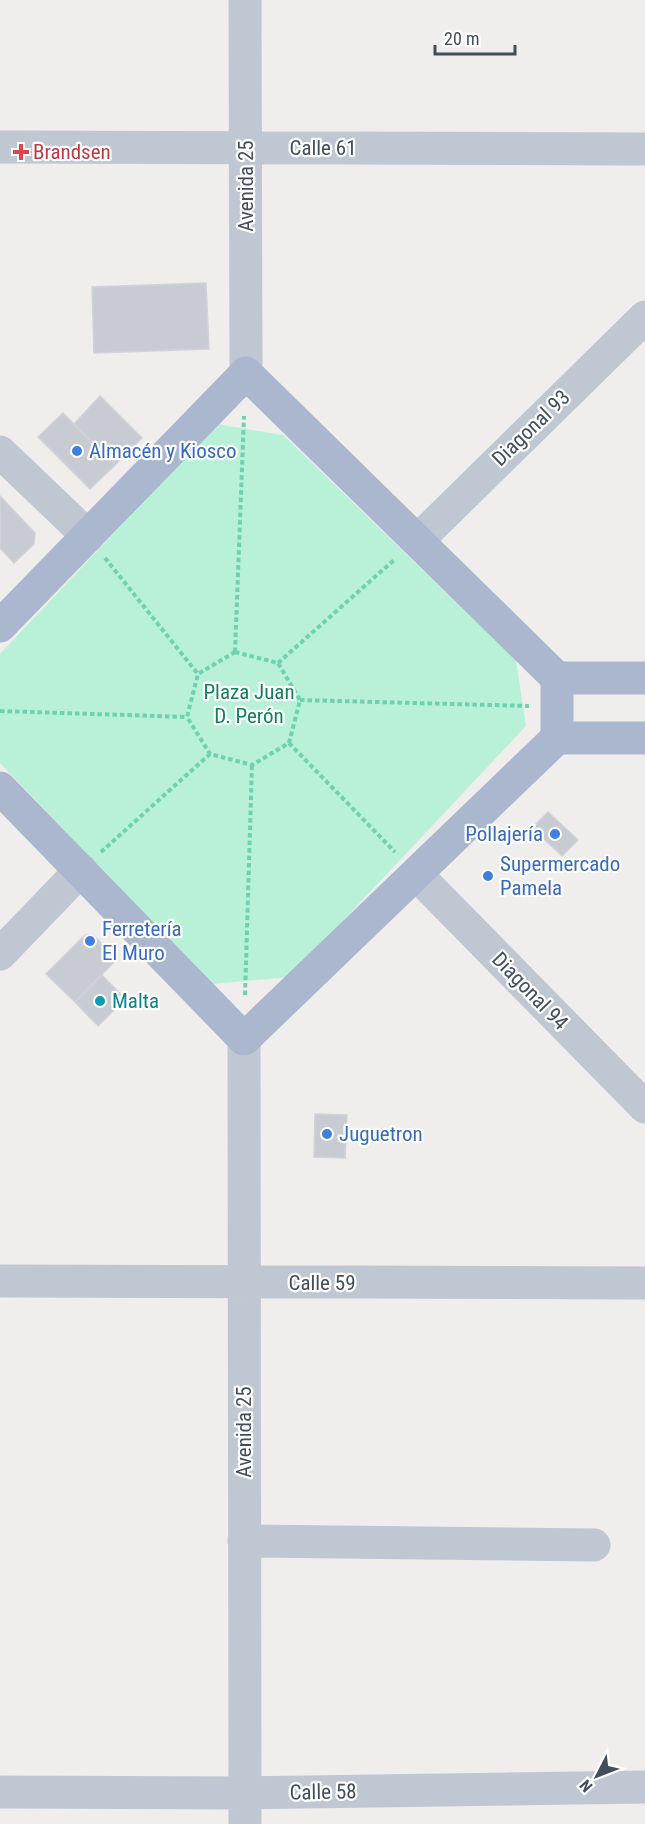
<svg xmlns="http://www.w3.org/2000/svg" width="645" height="1824" font-family="'Roboto Condensed',sans-serif">
	<rect width="100%" height="100%" fill="#f0eded"/>
	<path fill="#b8f1d7" d="M217,424L283,435L516,660L526,726L290,977L211,984L0,763V654Z"/>
	<path fill="#c9cbd3" stroke="#d1d2d9" stroke-width="1.5" d="M206,283L209,349L94,353L92,287Z
		M100,396L142,438L115,465L74,424Z
		M63,413L115,465L90,489L38,437Z
		M0,496L35,533L34,544L14,563L0,548Z
		M548,812L578,840L562,856L532,828Z
		M85,935H93L117,959L75,1002L46,974Z
		M102,975L125,999L98,1026L75,1002Z
		M315,1114L347,1115L345,1158L314,1157Z"/>
	<g fill="none" stroke-linecap="round" stroke-linejoin="round">
		<path stroke="#6ed1b0" stroke-width="4" stroke-dasharray="4.5 3" stroke-linecap="butt" d="M105,558L198,674
			M235,652L278,663L300,700L289,743L252,765L210,754L187,717L198,674Z
			M235,652L244,416
			M278,663L394,560
			M300,700L529,706
			M0,711L187,717
			M289,743L395,852
			M101,852L210,754
			M245,995L252,765"/>
		<path stroke="#bfc7d3" stroke-width="33" d="M245,0L246,373
			M0,147L645,149
			M0,452L88,536
			M418,540L645,317
			M416,874L645,1107
			M0,954L81,870
			M244,1039L245,1824
			M0,1281L645,1283
			M244,1541L594,1545
			M0,1792L245,1793L645,1787"/>
		<path stroke="#abb7ce" stroke-width="33" d="M0,626L246,373L557,678V738L244,1039L0,788
			M557,678H645
			M557,738H645"/>
	</g>
	<path fill="#e0444e" stroke="#fff" stroke-width="2" d="M18 143h6v6h6v6h-6v6h-6v-6h-6v-6h6z"/>
	<g fill="#3f7fe0" stroke="#fff" stroke-width="2">
		<circle cx="77" cy="451" r="6"/>
		<circle cx="555" cy="834" r="6"/>
		<circle cx="488" cy="876" r="6"/>
		<circle cx="90" cy="941" r="6"/>
		<circle cx="327" cy="1134" r="6"/>
	</g>
	<circle fill="#0f9aa8" stroke="#fff" stroke-width="2" cx="100" cy="1001" r="6"/>
	<g text-anchor="middle" dominant-baseline="central" stroke-width="4.5" stroke-linejoin="round" paint-order="stroke">
		<g font-size="21" fill="#444d5c" stroke="#fff">
			<text x="323" y="148">Calle 61</text>
			<text transform="translate(246 186) rotate(-90)">Avenida 25</text>
			<text transform="translate(531 428) rotate(-44)">Diagonal 93</text>
			<text transform="translate(530 991) rotate(46)">Diagonal 94</text>
			<text x="322" y="1283">Calle 59</text>
			<text transform="translate(244 1432) rotate(-90)">Avenida 25</text>
			<text transform="translate(323 1792) rotate(-1)">Calle 58</text>
		</g>
		<g font-size="21" fill="#be3a42" stroke="#fff" text-anchor="start">
			<text x="33" y="152">Brandsen</text>
		</g>
		<g font-size="21" fill="#366cbe" stroke="#fff" text-anchor="start">
			<text x="89" y="451">Almacén y Kiosco</text>
			<text x="543" y="834" text-anchor="end">Pollajería</text>
			<text x="500" y="864">Supermercado<tspan x="500" dy="24">Pamela</tspan></text>
			<text x="102" y="929">Ferretería<tspan x="102" dy="24">El Muro</tspan></text>
			<text x="339" y="1134">Juguetron</text>
		</g>
		<g font-size="21" fill="#12805b" stroke="#fff">
			<text x="249" y="692">Plaza Juan<tspan x="249" dy="24">D. Perón</tspan></text>
		</g>
		<g font-size="21" fill="#0d838f" stroke="#fff" text-anchor="start">
			<text x="112" y="1001">Malta</text>
		</g>
	</g>
	<g transform="translate(597 1776) rotate(228)" stroke="#ffffff" stroke-width="4.5" paint-order="stroke">
	<path d="M0-4.5L10 22L0 15L-10 22Z" fill="#444d5c"/>
	<text y="-9" font-size="16" font-weight="bold" text-anchor="middle" fill="#444d5c">N</text>
	</g>
	<path d="M435 45v9h80v-9" fill="none" stroke="#444d5c" stroke-width="3"/>
	<text x="444" y="45" font-size="18" fill="#444d5c" stroke="#ffffff" stroke-width="4.5" paint-order="stroke">20 m</text>
</svg>
